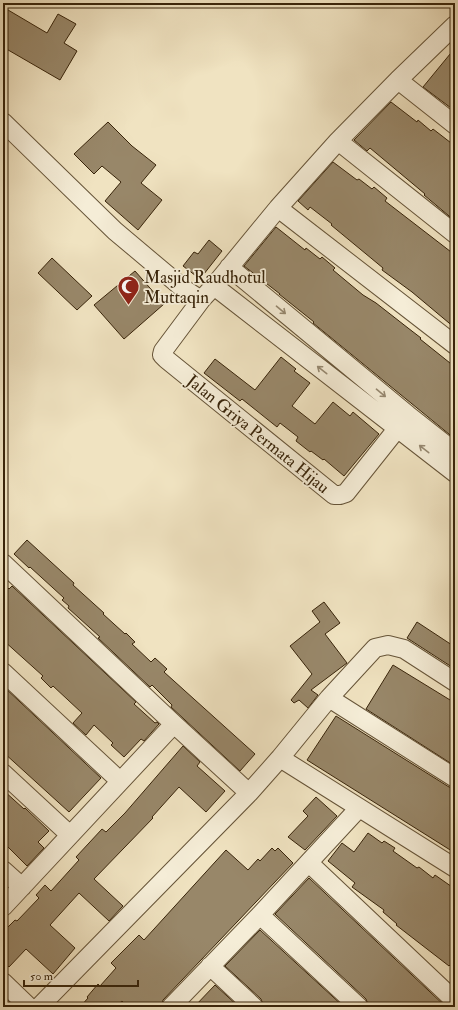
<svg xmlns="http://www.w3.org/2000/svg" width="458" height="1010" font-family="'IM FELL Double Pica',serif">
	<rect width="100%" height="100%" fill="#f0e3c1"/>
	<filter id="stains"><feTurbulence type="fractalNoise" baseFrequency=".005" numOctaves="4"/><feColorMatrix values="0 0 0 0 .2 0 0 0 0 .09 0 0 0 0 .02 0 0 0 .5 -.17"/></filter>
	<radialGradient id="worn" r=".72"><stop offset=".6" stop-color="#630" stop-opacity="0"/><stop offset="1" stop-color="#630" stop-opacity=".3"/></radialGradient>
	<path fill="#988769" stroke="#38240a" d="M3,7L47,33L58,14L76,24L64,43L77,51L60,80L3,47Z
		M455,48V111L423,87Z
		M391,102L417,122L418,120L431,131L433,129L455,146V221L424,195L425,194L370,148L367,151L354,140Z
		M108,122L132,146L156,165L141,183L162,200L138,230L105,201L121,182L102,166L94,174L74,154Z
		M333,162L357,180L359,179L372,189L374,187L387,198L385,201L455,255V328L412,292L382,270L383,268L331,225L332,224L310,207L308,210L298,201Z
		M276,227L305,250L306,248L320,259L322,257L335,268L333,270L363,295L376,303L408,328L421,338L420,339L455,367V439L313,323L314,322L279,294H280L244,266Z
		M209,240L222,251L200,279L183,266L194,252L198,254Z
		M52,258L92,296L77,310L38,273Z
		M135,271L164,304L124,339L94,305Z
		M281,357L296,369L294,371L310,383L292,406L315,424L333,402L350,416L353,412L379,434L344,476L324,459L323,460L311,451L310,452L296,441L298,437L280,423L277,427L242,399L240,401L204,373L215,359L255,390Z
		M27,540L74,583L73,585L104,613L103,614L125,634L126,633L135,642L132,644L151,662L155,658L167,669L164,672L255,754L240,771L171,707L172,705L152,685L150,687L98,638L100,637L68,608L69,606L62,600L64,598L30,567L29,568L14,554Z
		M3,583L9,589L12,586L136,702L134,704L155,723L157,722L159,724L144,741L141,739L124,757L111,745L113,743L94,725L86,735L73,723L82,713L53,686L51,688L41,678L43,676L3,640Z
		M324,602L340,623L325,634L347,663L311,690L318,695L308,708L299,700L294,703L291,700L312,674L290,646L320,622L312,611Z
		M417,622L455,647V669L407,638Z
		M393,665L455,703V766L366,709Z
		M3,686L101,778L69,812L3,752Z
		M336,716L449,787L455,788V853L307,760Z
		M183,746L200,762L197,766L225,791L206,812L179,787L152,817L153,818L94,879L123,906L109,921L79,893L50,925L75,948L53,974L26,949L9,967L3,962V932L15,920L17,921L39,898L36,895L45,885L51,891L79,860L76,857L102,829L106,832L125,813Z
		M3,790L24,809L25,808L49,831L38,842L44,848L27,866L3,842Z
		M316,797L337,816L305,850L288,837L308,816L303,811Z
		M368,833L382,843L384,841L395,848L393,851L417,868L419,867L433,878L435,875L455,889V969L450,965L449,966L396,925L397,924L383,912L384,910L352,887L355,883L328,861L342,843L354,852Z
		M272,848L275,851L278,848L293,863L163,1000L161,1007H128L122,1001L115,1007H80L88,998L87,997L98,984L100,986L116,968L111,963L139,935L144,940L226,850L248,870L258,859L260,861Z
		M309,878L325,893L446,1007H369L366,999L275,914Z
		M260,930L344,1007H264L261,999L225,966Z
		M215,985L239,1007H194Z"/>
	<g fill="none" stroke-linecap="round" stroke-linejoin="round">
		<defs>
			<path id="minor" d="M398,80L455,25
				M3,122L115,231L184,289L201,300
				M338,141L455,234
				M278,208L455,345
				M229,267L408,415L455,452
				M214,286L455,473
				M408,415L346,493L340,495H334L166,359L162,355L163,351L201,300L214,286L278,208L338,141L398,80L455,125
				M3,563L174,724L249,793
				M3,672L120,781
				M329,698L455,778
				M280,758L455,868
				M3,773L70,835
				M309,863L455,1001
				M3,870L22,887
				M3,907L174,724
				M260,915L359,1007
				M210,966L254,1007
				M3,982L29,1007
				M39,1007L249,793L280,758L329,698L375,648L388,645L404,649L455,682
				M171,1007L260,915L359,808"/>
		</defs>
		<use href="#minor" stroke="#665438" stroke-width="20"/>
		<use href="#minor" stroke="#f5edd7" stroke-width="18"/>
	</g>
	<defs><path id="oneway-shaft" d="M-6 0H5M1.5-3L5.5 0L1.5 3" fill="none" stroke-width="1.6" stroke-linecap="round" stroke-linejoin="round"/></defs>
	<g stroke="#968870">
		<use href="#oneway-shaft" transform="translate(281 310) rotate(40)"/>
		<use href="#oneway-shaft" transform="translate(322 370) rotate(-142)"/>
		<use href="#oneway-shaft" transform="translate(381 393) rotate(40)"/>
		<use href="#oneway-shaft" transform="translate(424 449) rotate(-142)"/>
	</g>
	<defs>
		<symbol id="mosque-pin" viewBox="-11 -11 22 30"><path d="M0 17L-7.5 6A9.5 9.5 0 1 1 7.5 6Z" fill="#8f2418" stroke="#f5edd7"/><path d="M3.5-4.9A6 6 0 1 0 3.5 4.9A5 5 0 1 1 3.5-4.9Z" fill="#fff"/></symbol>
	</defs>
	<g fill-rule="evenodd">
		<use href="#mosque-pin" x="116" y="274" width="25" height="34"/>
	</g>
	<g text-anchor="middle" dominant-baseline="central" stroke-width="3.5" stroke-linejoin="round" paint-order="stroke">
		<g font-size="17" fill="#38240a" stroke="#f5edd7" text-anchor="start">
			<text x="144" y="277">Masjid Raudhotul<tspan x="144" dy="20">Muttaqin</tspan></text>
		</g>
		<g font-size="17" fill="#38240a" stroke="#f5edd7">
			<text transform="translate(258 434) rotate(39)">Jalan Griya Permata Hijau</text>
		</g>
	</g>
	<rect width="458" height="1010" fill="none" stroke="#f0e3c1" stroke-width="16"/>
	<rect x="4" y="4" width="450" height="1002" fill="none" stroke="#38240a" stroke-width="2"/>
	<rect x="8" y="8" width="442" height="994" fill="none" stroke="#38240a"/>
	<path d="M24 980v6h114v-6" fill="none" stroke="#38240a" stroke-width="2"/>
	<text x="30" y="980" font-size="12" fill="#38240a" stroke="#f5edd7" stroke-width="3" paint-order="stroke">50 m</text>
	<rect width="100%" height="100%" filter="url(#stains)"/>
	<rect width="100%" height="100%" fill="url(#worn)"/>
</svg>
